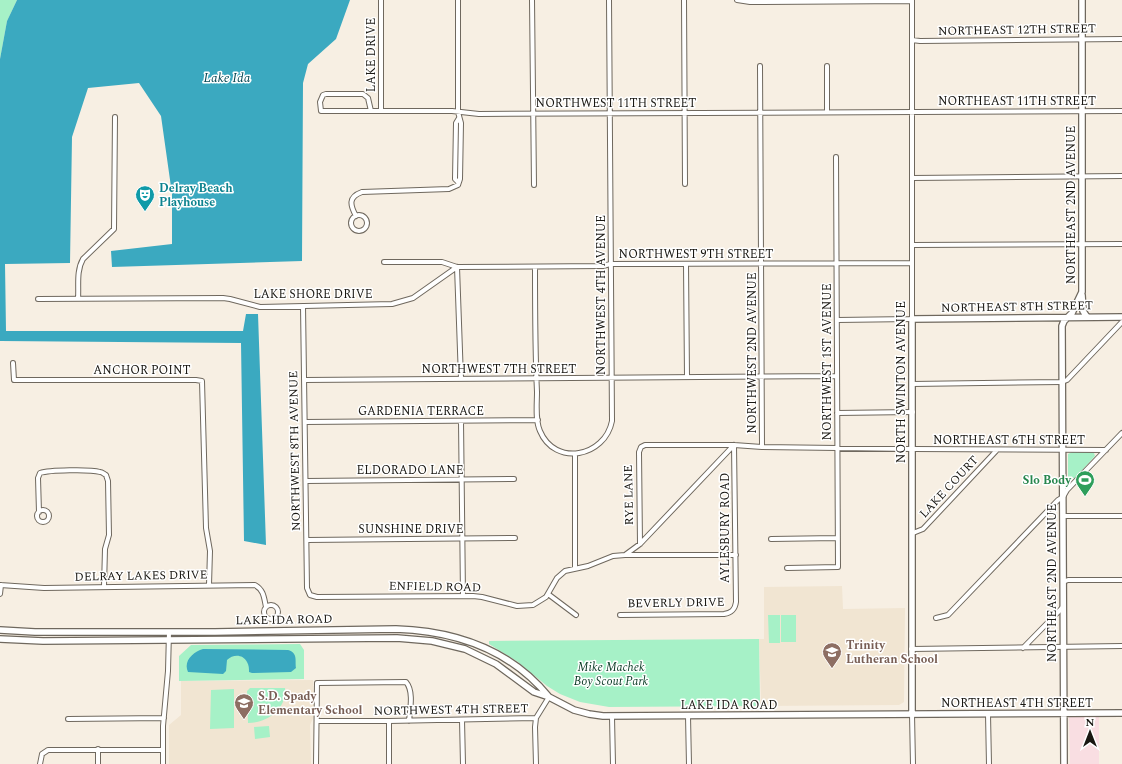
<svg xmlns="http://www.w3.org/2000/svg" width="1122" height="764" font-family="Spectral,serif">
	<rect width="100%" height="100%" fill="#f7efe3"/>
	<path fill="#f9dee2" d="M1069,717H1099V764H1070Z"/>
	<path fill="#f1e5d2" d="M842,586L843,609L905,608L904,702L899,705L759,706L761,700L759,639H764V587Z
		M313,680L315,714L310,725L311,764H169V725L181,715V681Z"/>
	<path fill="#a6f1c7" d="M0,0H17L7,21L0,59Z
		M1072,452H1092L1094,453L1095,456L1075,478H1068V454Z
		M768,615H780V643H769Z
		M781,615H796V642H781Z
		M759,639L760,700L759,706L609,707L580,702L560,694L547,686L518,662L489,644V641Z
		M300,644L304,650V679L179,681V656L191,645Z
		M250,688H285C287,709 267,723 248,723L247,691Z
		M234,689V728L210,729L211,690Z
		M269,726L270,737L255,739L254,727Z"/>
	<path fill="#3ba9c0" d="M17,0H350L336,39L308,64L303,83L302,261L112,267L111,251L172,244V194L161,116L139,83L88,88L72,137L70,263L5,264L6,331H243L246,314H258L266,545L244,541L241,343L0,341V59L7,21Z
		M203,649L288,650C298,653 295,660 296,668L291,672L252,673L249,672C249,669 249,665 247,662C243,654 233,654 227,660L226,671L223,674L188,672C183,661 193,652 203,649Z"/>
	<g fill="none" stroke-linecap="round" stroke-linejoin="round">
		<defs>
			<path id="street" d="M532,0L534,185
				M684,0L685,184
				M737,0L750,2L912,1
				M912,40L920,41L1122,39
				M760,66L762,447
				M827,66V112
				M371,111L368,98L363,94H326L323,95L320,102L321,111H452L479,114L1122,111
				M381,111V0
				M912,178L1122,176
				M458,182L455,179L456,123L459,118
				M351 223a8 8 0 1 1 16 0a8 8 0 1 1-16 0Z
				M356,216C350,205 348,197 362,192L449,189L458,185L460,179L461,123L458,112V0
				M912,245L1122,244
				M384,262H442L457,267L603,266L610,264L912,263
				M686,264L687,377
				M457,267L461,379
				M535,267C535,309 535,350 537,392C537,404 535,420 540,431C555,467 605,457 612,421L609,0
				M38,299L223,298L230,299L260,307L392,304L413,298L457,267
				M78,299C79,286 76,271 83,259L114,229L115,117
				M303,306L307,588L310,595L317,597L473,596L482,597L517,606L533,605L546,597L557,578L565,571L588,566L613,556L625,555L640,544L734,445
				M837,320L912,319V0
				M13,363L14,380H196L202,381L206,528L210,551L209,585
				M304,380L837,376
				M912,384L1062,382L1067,380L1122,322
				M837,413L913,412
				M461,421L463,596
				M305,422L538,420
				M575,454V568
				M306,481L514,479
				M37 516a6 6 0 1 1 12 0a6 6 0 1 1-12 0Z
				M39,512L38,478L40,473C49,470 90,469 100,472C102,472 104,474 106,475L108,481L109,535L105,549L104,586
				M1063,516H1122
				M913,533L923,529L997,450
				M771,539L837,538
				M307,540L515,538
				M640,544L639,452L641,447L645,445H734L762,447L913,449L1106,450
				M625,555H736
				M787,568L838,567L836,157
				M1063,582L1068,580H1122
				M0,585L44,588L255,585C264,590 264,598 266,607
				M0,594L1,585
				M548,594L576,615
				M264 612a7 7 0 1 1 14 0a7 7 0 1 1-14 0Z
				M620,615L724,614C731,613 735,610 736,602L734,445
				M936,618L948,615L1058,500L1063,497L1067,490L1122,433
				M1023,648L1063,607
				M911,649L1122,646
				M912,714L913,764
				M988,714L989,764
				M688,716L689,764
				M612,717L613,764
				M68,719L164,718
				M462,720L463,764
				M318,721H389L536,718
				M389,721V764
				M98,749V764
				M40,764L42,754L48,750H163
				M163,764V726L168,671L169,632
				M316,764L317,683L406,682C414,691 410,710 409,721
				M536,764L535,727L536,718L549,697"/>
			<path id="secondary" d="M1082,295L1083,311L1087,317
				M0,630L35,632H215L396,629C456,631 510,649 549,697
				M0,639L43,641L397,638L432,641L465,649L496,664L534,692L549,697L574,710L589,714L603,716L1122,713
				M912,714V319L1122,317
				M1064,764L1062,326L1064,321L1072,313L1082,292V0"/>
		</defs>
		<use href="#street" stroke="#6f685e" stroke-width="6"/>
		<use href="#secondary" stroke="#6f685e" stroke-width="8"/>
		<use href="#street" stroke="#fff" stroke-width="4"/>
		<use href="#secondary" stroke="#fff" stroke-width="5.5"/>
	</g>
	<defs>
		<symbol id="theatre-pin" viewBox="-11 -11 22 30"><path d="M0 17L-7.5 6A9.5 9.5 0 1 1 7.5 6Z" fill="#0f9aa8" stroke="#fff"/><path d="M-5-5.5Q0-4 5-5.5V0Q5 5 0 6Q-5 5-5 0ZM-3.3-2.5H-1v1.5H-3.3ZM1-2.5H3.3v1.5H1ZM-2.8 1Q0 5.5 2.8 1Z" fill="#fff"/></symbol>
		<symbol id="stadium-pin" viewBox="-11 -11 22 30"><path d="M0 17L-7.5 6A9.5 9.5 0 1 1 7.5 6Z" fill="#2e9e5b" stroke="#fff"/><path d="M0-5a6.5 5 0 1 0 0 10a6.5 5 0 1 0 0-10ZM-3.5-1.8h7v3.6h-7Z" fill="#fff"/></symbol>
		<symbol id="school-pin" viewBox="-11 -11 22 30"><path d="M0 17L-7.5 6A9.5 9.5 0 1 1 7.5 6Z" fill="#8d6e63" stroke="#fff"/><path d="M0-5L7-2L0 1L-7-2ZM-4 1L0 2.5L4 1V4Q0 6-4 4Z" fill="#fff"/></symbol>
	</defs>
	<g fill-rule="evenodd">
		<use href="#theatre-pin" x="134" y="184" width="22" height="30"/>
		<use href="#stadium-pin" x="1074" y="469" width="22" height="30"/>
		<use href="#school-pin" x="821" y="641" width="22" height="30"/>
		<use href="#school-pin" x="233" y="692" width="22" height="30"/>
	</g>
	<g text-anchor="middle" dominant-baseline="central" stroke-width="3" stroke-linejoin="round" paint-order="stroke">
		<g font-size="12" fill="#191712" stroke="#fff">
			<text transform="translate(1017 30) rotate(-1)">NORTHEAST 12TH STREET</text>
			<text transform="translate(371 55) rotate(-90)">LAKE DRIVE</text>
			<text x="1017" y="101">NORTHEAST 11TH STREET</text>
			<text x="616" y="103">NORTHWEST 11TH STREET</text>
			<text transform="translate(1071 205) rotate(-90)">NORTHEAST 2ND AVENUE</text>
			<text x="696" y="254">NORTHWEST 9TH STREET</text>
			<text x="313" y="294">LAKE SHORE DRIVE</text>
			<text transform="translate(601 295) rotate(-90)">NORTHWEST 4TH AVENUE</text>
			<text transform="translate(1017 307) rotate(-1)">NORTHEAST 8TH STREET</text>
			<text transform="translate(752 353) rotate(-90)">NORTHWEST 2ND AVENUE</text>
			<text transform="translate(827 362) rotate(-90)">NORTHWEST 1ST AVENUE</text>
			<text x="499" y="369">NORTHWEST 7TH STREET</text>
			<text x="142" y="370">ANCHOR POINT</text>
			<text transform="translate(901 382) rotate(-90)">NORTH SWINTON AVENUE</text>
			<text x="421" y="411">GARDENIA TERRACE</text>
			<text x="1009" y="440">NORTHEAST 6TH STREET</text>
			<text transform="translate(295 451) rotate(-91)">NORTHWEST 8TH AVENUE</text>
			<text x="410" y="470">ELDORADO LANE</text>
			<text transform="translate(949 487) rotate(-47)">LAKE COURT</text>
			<text transform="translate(629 495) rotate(-91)">RYE LANE</text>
			<text transform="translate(725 528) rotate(-90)">AYLESBURY ROAD</text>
			<text x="411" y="529">SUNSHINE DRIVE</text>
			<text transform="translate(141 576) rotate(-1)">DELRAY LAKES DRIVE</text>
			<text transform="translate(1052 583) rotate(-90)">NORTHEAST 2ND AVENUE</text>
			<text transform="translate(435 587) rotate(1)">ENFIELD ROAD</text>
			<text transform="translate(676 603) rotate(-1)">BEVERLY DRIVE</text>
			<text transform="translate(284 620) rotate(-1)">LAKE IDA ROAD</text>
			<text x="1017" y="703">NORTHEAST 4TH STREET</text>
			<text x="729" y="705">LAKE IDA ROAD</text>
			<text transform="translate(451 710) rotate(-1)">NORTHWEST 4TH STREET</text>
		</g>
		<g font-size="12" font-weight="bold" fill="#0d838f" stroke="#fff" text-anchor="start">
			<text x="159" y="188">Delray Beach<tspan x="159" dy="14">Playhouse</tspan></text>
		</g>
		<g font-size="12" font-weight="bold" fill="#27864d" stroke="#fff" text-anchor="end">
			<text x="1071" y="480">Slo Body</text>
		</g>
		<g font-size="12" font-weight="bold" fill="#785e54" stroke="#fff" text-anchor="start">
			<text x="846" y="645">Trinity<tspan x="846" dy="14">Lutheran School</tspan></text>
			<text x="258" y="696">S.D. Spady<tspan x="258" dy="14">Elementary School</tspan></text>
		</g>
		<g font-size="12" font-style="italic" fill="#093924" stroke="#fff">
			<text x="611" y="667">Mike Machek<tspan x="611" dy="14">Boy Scout Park</tspan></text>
		</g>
		<g font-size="13" font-style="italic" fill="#054855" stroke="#fff">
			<text x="227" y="78">Lake Ida</text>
		</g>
	</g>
	<g transform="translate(1090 732)" stroke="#ffffff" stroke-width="3" paint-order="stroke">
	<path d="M0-3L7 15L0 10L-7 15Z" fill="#191712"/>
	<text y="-6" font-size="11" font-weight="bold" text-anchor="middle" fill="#191712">N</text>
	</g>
</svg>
